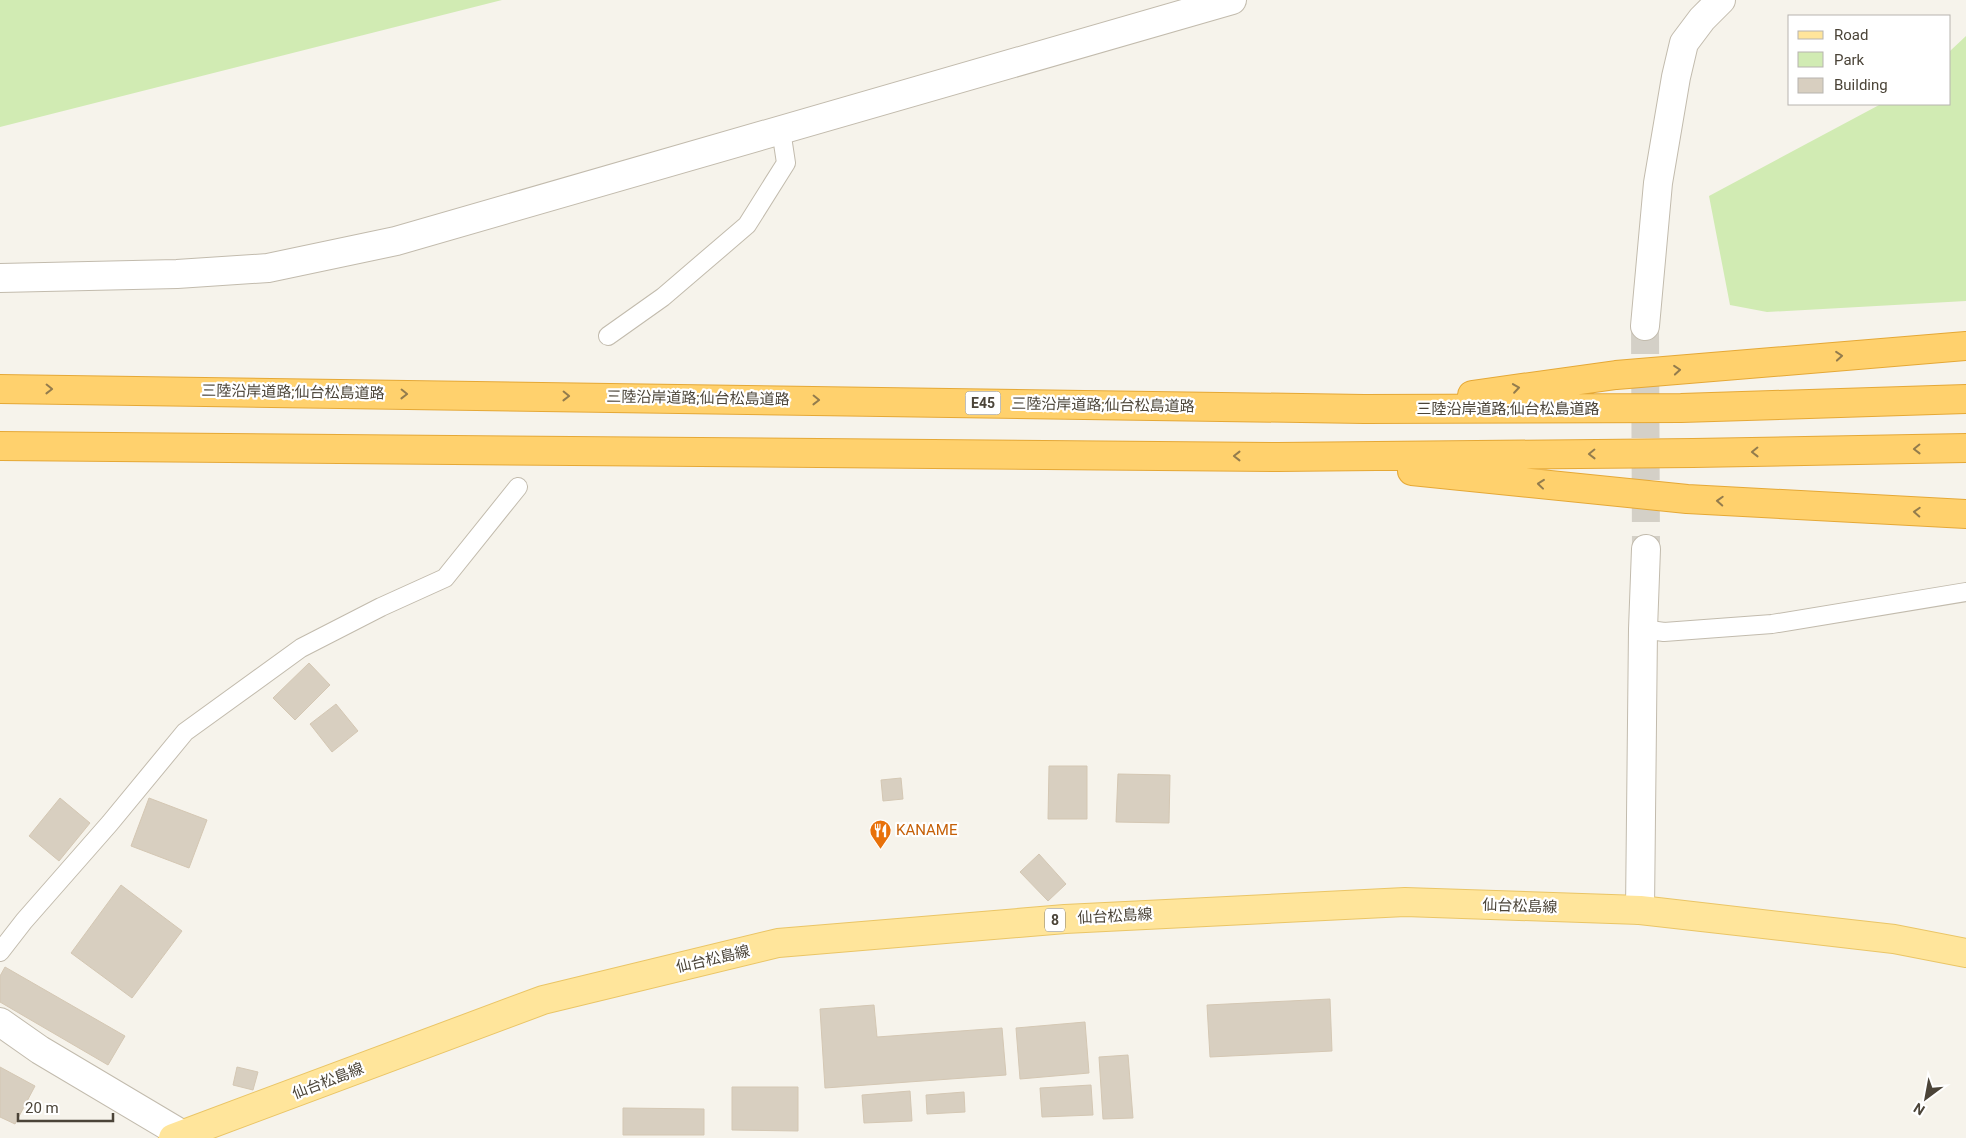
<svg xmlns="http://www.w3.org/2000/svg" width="1966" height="1138" font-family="Roboto,'Noto Sans JP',sans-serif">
	<rect width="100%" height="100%" fill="#f6f3eb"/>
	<path fill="#d1ebb3" d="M0,0H502L0,127Z
		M1966,36V301L1767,312L1730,305L1709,196L1881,104H1950V51Z"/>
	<path fill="#d8cfc0" stroke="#d4c7b3" d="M309,663L330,685L295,720L273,698Z
		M336,704L358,731L332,752L310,724Z
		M1049,766H1087V819H1048Z
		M1118,774L1170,775L1169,823L1116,822Z
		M901,778L903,799L883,801L881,780Z
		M60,798L90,823L59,861L29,836Z
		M149,798L207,820L189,868L131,846Z
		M1039,854L1066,884L1048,901L1020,872Z
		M121,885L182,931L132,998L71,953Z
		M5,967L125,1036L108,1065L0,1002V976Z
		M1330,999L1332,1051L1210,1057L1207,1005Z
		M874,1005L877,1037L1002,1028L1006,1075L825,1088L820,1009Z
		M1085,1022L1089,1073L1020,1079L1016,1028Z
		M1128,1055L1133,1118L1103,1119L1099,1057Z
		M0,1067L35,1086L15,1124L0,1117Z
		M237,1067L258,1072L253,1090L233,1085Z
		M1091,1085L1093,1115L1042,1117L1040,1088Z
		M732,1087H798V1131L732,1130Z
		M910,1091L912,1121L864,1123L862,1095Z
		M964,1092L965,1112L927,1114L926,1095Z
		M623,1108L704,1109V1135H623Z"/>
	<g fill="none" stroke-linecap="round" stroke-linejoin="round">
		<path stroke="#d4d0c7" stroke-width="28" stroke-dasharray="28 14" stroke-linecap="butt" d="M1645,326L1646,549"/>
		<defs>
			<path id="service" d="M608,336L663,297L747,225L786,163L781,130
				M1643,629L1664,632L1772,624L1966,592
				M0,952L24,921L110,823L185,732L301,648L381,607L445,578L518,487"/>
			<path id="minor" d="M0,278L177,274L268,268L396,241L1232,0
				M1645,326L1658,183L1676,77L1684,43L1702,19L1721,0
				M1640,910L1643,629L1646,549
				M0,1022L40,1050L183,1135"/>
			<path id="primary" d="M173,1138L543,1000L778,943L1065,919L1405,902L1640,910L1894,939L1966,953"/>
			<path id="motorway" d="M0,389L1364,409L1681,408L1966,399
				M1472,395L1616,375L1966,346
				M0,446L1277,457L1693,453L1966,448
				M1412,471L1687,499L1966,514"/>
		</defs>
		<use href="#service" stroke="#c2bbad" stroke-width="20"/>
		<use href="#minor" stroke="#c2bbad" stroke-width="30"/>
		<use href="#primary" stroke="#eac566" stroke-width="30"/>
		<use href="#motorway" stroke="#e5a836" stroke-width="30"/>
		<use href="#service" stroke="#fff" stroke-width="18"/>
		<use href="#minor" stroke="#fff" stroke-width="28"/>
		<use href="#primary" stroke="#ffe59b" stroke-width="28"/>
		<use href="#motorway" stroke="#ffd16d" stroke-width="28"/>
	</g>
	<defs><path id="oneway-chevron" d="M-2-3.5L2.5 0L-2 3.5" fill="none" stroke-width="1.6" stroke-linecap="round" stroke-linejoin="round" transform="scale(1.25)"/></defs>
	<g stroke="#937c4d">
		<use href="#oneway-chevron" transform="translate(1839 356) rotate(-5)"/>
		<use href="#oneway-chevron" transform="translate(1677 370) rotate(-5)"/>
		<use href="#oneway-chevron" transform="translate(1516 388) rotate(-8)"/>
		<use href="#oneway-chevron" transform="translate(49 389) rotate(1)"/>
		<use href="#oneway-chevron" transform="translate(404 394) rotate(1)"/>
		<use href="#oneway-chevron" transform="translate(566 396) rotate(1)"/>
		<use href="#oneway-chevron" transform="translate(816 400) rotate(1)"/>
		<use href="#oneway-chevron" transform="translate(1917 449) rotate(179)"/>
		<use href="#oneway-chevron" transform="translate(1755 452) rotate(179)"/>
		<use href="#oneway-chevron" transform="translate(1592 454) rotate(179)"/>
		<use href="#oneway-chevron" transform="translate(1237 456) rotate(-180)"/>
		<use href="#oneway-chevron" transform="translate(1541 484) rotate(-174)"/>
		<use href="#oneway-chevron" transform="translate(1720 501) rotate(-177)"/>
		<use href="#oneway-chevron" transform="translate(1917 512) rotate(-177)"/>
	</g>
	<defs>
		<symbol id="restaurant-pin" viewBox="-11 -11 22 30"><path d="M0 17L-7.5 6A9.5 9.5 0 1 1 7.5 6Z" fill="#e8710a" stroke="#fff"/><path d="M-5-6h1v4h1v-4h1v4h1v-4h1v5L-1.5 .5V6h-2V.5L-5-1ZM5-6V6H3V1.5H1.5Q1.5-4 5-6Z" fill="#fff"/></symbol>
	</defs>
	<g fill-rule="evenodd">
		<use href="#restaurant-pin" x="868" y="818" width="25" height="34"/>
	</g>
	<g text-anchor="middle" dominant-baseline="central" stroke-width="4.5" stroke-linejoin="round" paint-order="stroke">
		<g fill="#fff" stroke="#817c74" stroke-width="1">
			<rect x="965.5" y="391.5" width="35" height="23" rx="4"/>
			<rect x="1045" y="908.5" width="20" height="23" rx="4"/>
		</g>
		<g font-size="14" font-weight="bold" fill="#4b4438">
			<text x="983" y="403">E45</text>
			<text x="1055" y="920">8</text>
		</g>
		<g font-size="15" fill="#4b4438" stroke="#fff">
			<text transform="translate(293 392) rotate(1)">三陸沿岸道路;仙台松島道路</text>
			<text transform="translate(698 398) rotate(1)">三陸沿岸道路;仙台松島道路</text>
			<text transform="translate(1103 405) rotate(1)">三陸沿岸道路;仙台松島道路</text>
			<text x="1508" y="409">三陸沿岸道路;仙台松島道路</text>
			<text transform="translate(1520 906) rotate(2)">仙台松島線</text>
			<text transform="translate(1115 916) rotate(-3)">仙台松島線</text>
			<text transform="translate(713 959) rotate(-13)">仙台松島線</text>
			<text transform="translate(328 1081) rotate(-21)">仙台松島線</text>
		</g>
		<g font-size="15" fill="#c56008" stroke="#fff" text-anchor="start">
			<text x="896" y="830">KANAME</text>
		</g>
	</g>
	<rect x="1788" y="15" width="162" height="90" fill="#ffffff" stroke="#b7b4af"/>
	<rect x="1798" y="31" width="25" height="8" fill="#ffe59b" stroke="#b7b4af"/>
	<text x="1834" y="40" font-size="15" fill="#4b4438">Road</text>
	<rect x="1798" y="52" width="25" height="15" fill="#d1ebb3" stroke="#b7b4af"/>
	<text x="1834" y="65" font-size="15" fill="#4b4438">Park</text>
	<rect x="1798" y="78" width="25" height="15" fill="#d8cfc0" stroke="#b7b4af"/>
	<text x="1834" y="90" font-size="15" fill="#4b4438">Building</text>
	<g transform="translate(1926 1098) rotate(212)" stroke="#ffffff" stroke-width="4" paint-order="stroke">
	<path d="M0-4L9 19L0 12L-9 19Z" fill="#4b4438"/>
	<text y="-8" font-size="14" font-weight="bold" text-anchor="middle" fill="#4b4438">N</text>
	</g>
	<path d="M18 1113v8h95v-8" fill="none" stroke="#4b4438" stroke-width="2.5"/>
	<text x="25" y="1113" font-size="15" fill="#4b4438" stroke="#ffffff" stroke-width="4" paint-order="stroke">20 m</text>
</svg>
